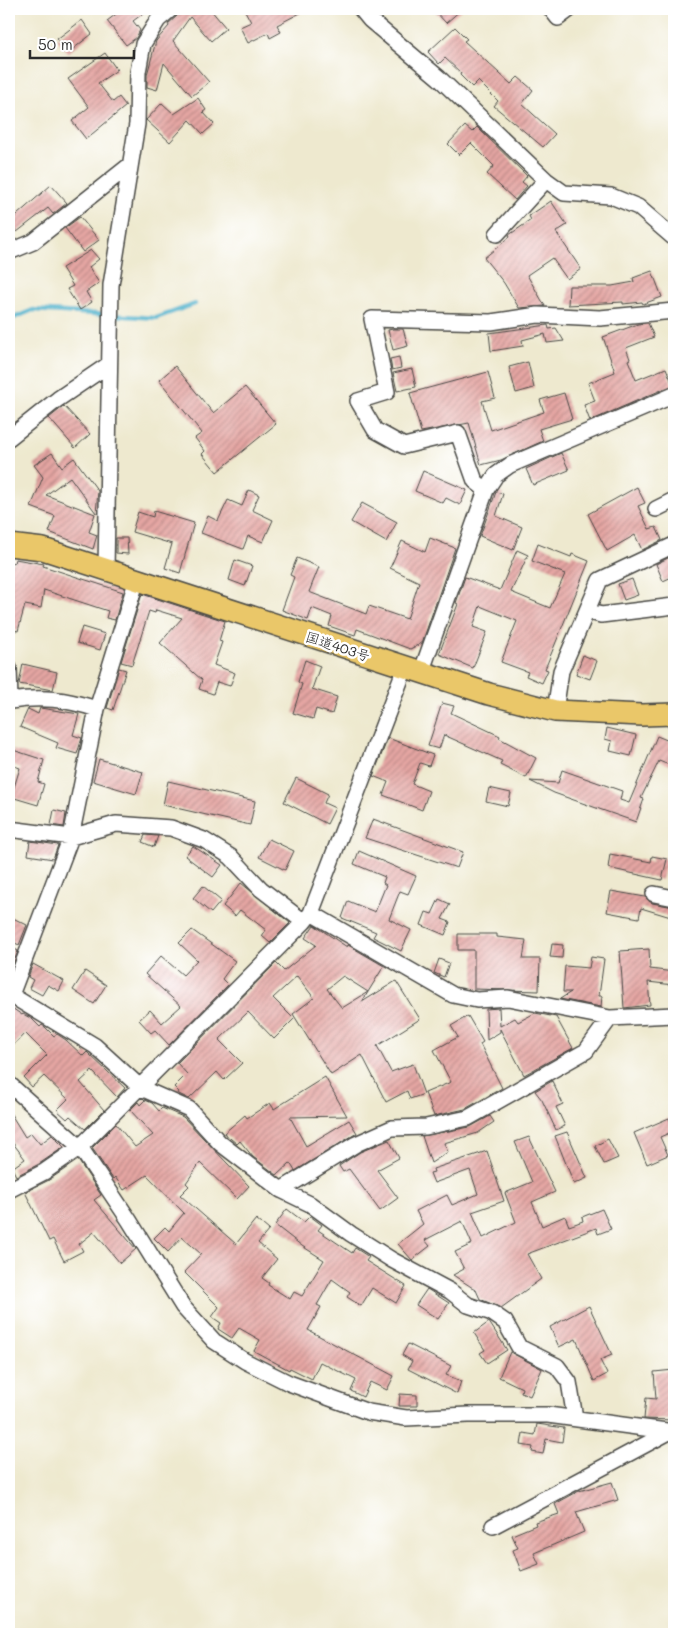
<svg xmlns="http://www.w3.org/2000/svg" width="683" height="1643" font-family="Mali,'Klee One',sans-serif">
	<defs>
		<pattern id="building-hatch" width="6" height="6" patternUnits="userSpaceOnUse" patternTransform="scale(1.25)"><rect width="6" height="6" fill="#e5a6a3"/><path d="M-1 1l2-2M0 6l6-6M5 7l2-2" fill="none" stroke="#ba8785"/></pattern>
	</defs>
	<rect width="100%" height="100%" fill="#fff"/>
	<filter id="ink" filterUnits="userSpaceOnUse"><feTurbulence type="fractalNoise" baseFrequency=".02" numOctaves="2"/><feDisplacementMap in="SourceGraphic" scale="10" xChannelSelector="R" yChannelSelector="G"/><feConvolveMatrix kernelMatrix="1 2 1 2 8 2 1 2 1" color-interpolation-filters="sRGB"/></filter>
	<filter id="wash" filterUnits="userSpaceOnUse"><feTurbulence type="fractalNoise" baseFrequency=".0096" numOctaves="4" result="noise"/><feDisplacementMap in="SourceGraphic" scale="20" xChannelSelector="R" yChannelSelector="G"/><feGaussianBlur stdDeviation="1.12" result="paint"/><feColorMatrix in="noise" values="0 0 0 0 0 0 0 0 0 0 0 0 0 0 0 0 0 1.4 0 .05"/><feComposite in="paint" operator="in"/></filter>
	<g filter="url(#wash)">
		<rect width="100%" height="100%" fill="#eee9cf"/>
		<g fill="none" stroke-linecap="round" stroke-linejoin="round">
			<path stroke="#4bb0ca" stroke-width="4.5" d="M9,320L33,310L156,318L195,304"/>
		</g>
		<g id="blocks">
			<path fill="url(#building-hatch)" d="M123,9H149L133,21L140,30L136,38L126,45L107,21Z
				M180,9H210L226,28L211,41L190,17L173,41L209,82L192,96L164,63L157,90L147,87V75L156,41L169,26L168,24L177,16Z
				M244,9H308L277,25L281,32L270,38L268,33L248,43L240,27L251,22Z
				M433,9H462L446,23Z
				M82,20L92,34L68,53L57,39Z
				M455,27L467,39L464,41L511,84L518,77L533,90L522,104L555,134L543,147L494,106L498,101L478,81L472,87L460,75L461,73L445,58L439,64L428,52Z
				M105,53L117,70L98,83L113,102L119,97L126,106L86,139L72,121L89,107L68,79Z
				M198,98L206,110L203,112L214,124L203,134L190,120L170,142L146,120L162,103L174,114Z
				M465,126L472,132L477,127L527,176L522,182L527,186L515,200L487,174L494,166L471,143L459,155L448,144Z
				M51,185L67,203L53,214L48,208L17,232L9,222Z
				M551,201L567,225L556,232L581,269L567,279L552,258L527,275L545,306L519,308L504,283L484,258L510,237L509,235L531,220L529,216Z
				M80,217L99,240L83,252L65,228Z
				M91,250L99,259L89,267L99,283L86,292L92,302L80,310L67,289L73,286L62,268Z
				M652,271L662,297L643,304L642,302L623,304V302L568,305L569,286H612L634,282L633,278Z
				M648,323L654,337L626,348L630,359L628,360L636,380L666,368L673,385L590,421L584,405L595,401L588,383L615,372L603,337L638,324Z
				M548,325L549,329L556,328L564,341L547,343L545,334L522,340L523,346L491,351L489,333Z
				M393,329H403L408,346L393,350L388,330Z
				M399,357L401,368L392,370L390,359Z
				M528,362L534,388L516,393L509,367Z
				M175,366L213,413L245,387L276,424L217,472L202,454L205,451L195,438L202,433L159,380Z
				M412,369L416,387L397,391L393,373Z
				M488,372L495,398L482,401L491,430L544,412L540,400L564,393L572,419L539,429L543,441L501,460L481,465L469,423L421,432L410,393Z
				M64,406L90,434L75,448L49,418Z
				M52,453L62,467L74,458L98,491L96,513L70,477L46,495L95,514L89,532L97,535L93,549L49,532L55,516L31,507L43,477L34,465Z
				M561,453L569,470L533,485L526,469Z
				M423,471L467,490L460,505L446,498L443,503L415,491Z
				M637,487L645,503L638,506L649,529L656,527L662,540L642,550L635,535L607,551L588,514Z
				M249,490L259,495L252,510L273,520L263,542L248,536L243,549L201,533L208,516L218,521L228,500L242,506Z
				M496,492L503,494L496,516L522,527L513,550L480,536Z
				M362,503L397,522L386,542L351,522Z
				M154,511L194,523L180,573L165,568L172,544L132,532L138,512L153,517Z
				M116,538H127L128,554L116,553Z
				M430,538L455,548L422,643L410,649L357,629L355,635L329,626L332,616L312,608L308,620L282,610L294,577L290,575L297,558L319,567L309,592L366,614L369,606L407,619L419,582L390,568L402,541L425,552Z
				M538,544L571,557L572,554L589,561L545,669L548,670L542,683L526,676L528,672L501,662L517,621L480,606L473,627L487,632L473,668L439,654L458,604L456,603L465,577L500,590L517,550L528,555L511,592L550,608L565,574L532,561Z
				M670,557L674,576L663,581L656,564Z
				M15,559L44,564L43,566L123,592L115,620L106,618L108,611L44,590L41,608L25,605L18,631L9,629V562L14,563Z
				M235,560L252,566L245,586L229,580Z
				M632,579L638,595L624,600L618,584Z
				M142,594L225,621L219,641L222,642L214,665L235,673L230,686L217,682L213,694L199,689L202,680L160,643L182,618L156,610L155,613L149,611L132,665L121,662Z
				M82,627L105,634L100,650L77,643Z
				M583,655L597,661L590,679L576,674Z
				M305,660L320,666L312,689L337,697L332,714L316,709L313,719L293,713L302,684L298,682Z
				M23,664L57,672L53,690L19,684Z
				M119,668L126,670L113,710L107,708Z
				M442,703L454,706L451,713L500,736L499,738L536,758L526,778L500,765L502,761L444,735L439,749L428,746Z
				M40,708L79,714L73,735L82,738L77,754L56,748L58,743L20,727L28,709L38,714Z
				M607,728L636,735L631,756L610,751L612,741L605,739Z
				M657,736L674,743V767L659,761L641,798L644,799L636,822L554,793L530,781L558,783L562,770L622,791L620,800L629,803Z
				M388,738L433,755L429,766L420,763L412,784L429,791L422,810L383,795L388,782L373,776Z
				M13,750L44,760L38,782L44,784L38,805L11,797L20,768L9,764V752L13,753Z
				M99,759L143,772L136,794L93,781Z
				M296,778L328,794L324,803L335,808L327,824L284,802Z
				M168,781L255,801L250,825L163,805Z
				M489,788L511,793L508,806L486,801Z
				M54,810L66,813L64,827L51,825Z
				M373,819L463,852L457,868L365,838Z
				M145,835L158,836L154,847L142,842Z
				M269,839L294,851L285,870L259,857Z
				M30,841L58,845L53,859L28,855Z
				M193,846L222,865L213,877L185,856Z
				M359,851L416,876L408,894L400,891L389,919L411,930L401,951L373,937L376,932L342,918L348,901L375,912L386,885L383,883L385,877L354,864Z
				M610,854L651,862L652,856L667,859L662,880L608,868Z
				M241,883L290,923L270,943L262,936L266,930L240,910L235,916L223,906Z
				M203,886L221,901L211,913L193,898Z
				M611,891L645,897L652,903L674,907V918L641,908L639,918L607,912Z
				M439,899L450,904L442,919L450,922L445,935L421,925L426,912L432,914Z
				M9,916L27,925L19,945L9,940Z
				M314,925L347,947L348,945L384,966L368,992L343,976L327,989L342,1008L368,992L362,1002L396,981L420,1019L377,1046L391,1072L413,1064L424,1094L410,1099L407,1091L386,1102L362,1055L331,1075L293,1014L314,998L297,976L273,998L294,1019L274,1039L248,1012L219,1040L242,1063L224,1080L217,1072L189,1099L177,1093L179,1092L174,1087L187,1074L177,1063L276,963L284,971L316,945L305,938Z
				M192,930L235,961L222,979L228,985L169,1045L155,1030L151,1033L139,1020L150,1010L162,1023L181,1006L145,974L161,956L183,975L197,960L179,943Z
				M458,934H497V937L526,940L523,959H540L539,991L474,989V950H458Z
				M552,944L563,945L562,958L550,957Z
				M13,948L18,951L9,975V952L11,953Z
				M649,949L650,969L674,972V985L648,982L650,1005L624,1008L620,951Z
				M591,957L604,959L599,996H602L601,1007L560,999L571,992H563L565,966L589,968Z
				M439,959L449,963L444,977L434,973Z
				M33,964L64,981L59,991L48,985L42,995L29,988L33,980L28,977Z
				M85,971L106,985L94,1004L73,990Z
				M9,1006L22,1015L23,1014L32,1019L40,1027L42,1025L45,1027L54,1036L57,1034L66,1040L83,1056L87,1052L89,1054L125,1088L117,1097L92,1071L80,1082L104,1110L85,1129L70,1116L67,1119L57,1110L68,1099L44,1076L32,1087L24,1078L47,1055L25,1033L9,1050Z
				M499,1008L500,1026L515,1018L518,1022L535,1013L556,1017L573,1048L524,1075L500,1029V1032L487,1040L486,1009Z
				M468,1016L483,1042L480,1044L502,1088L465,1109L434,1116L425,1093L451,1082L434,1050L458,1037L451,1026Z
				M325,1077L347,1116L290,1117L306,1146L349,1120L357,1133L295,1171L290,1163L277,1175L253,1157L240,1141L237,1144L224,1133L245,1115L247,1118L270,1103L274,1109Z
				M552,1081L563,1104L556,1107L565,1126L556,1130L542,1100L535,1091Z
				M145,1100L152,1103L159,1111L162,1108L183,1117L249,1186L237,1199L200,1163L186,1183L189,1186L180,1195L236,1244L256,1219L269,1230L258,1243L277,1259L262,1278L269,1283L268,1285L290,1299L294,1292L302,1296L324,1260L302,1246L275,1225L287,1209L304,1222L310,1216L322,1225L318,1230L352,1253L355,1248L369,1257L366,1261L406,1286L396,1303L372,1288L361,1306L347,1297L350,1292L332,1279L317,1305L321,1307L308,1330L394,1376L387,1390L370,1382L363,1397L351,1391L356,1380L320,1362L312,1379L290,1368L289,1370L254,1351L260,1340L239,1328L232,1338L218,1329L221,1323L212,1317L219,1307L184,1272L201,1254L182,1237L168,1252L154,1238L165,1227L169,1231L184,1213L147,1175L124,1190L115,1177L113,1179L92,1148L116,1124L135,1147L153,1135L130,1110L138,1102L140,1105Z
				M9,1111L25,1137L31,1133L40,1144L52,1135L64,1147L39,1164L16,1176L12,1168L25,1159L9,1138Z
				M490,1116L494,1122L478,1133L444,1143L448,1152L431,1163L422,1136L470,1127Z
				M669,1118L674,1131L660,1137L668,1155L647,1164L634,1133Z
				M567,1132L587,1178L574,1184L555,1136Z
				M529,1137L555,1192L532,1202L542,1226L565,1216L569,1226L583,1221L582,1217L602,1209L611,1229L598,1234L596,1228L527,1254L541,1279L501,1308L480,1299L476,1290L453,1275L464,1269L455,1252L472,1244L462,1221L425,1240L430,1246L412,1260L398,1244L423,1224L416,1211L447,1195L452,1205L478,1194L470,1170L434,1183L430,1173L434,1172L433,1169L487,1151L504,1201L472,1212L483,1238L516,1222L505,1193L532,1182L515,1142Z
				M608,1139L618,1158L604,1164L595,1146Z
				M389,1140L399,1158L377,1170L398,1198L380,1211L349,1169L343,1172L339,1166L360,1152Z
				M78,1160L101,1195L94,1200L136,1249L120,1263L94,1232L79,1244L83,1251L64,1261L53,1239L49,1241L25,1192L49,1180Z
				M427,1289L449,1303L438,1319L416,1305Z
				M589,1306L612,1355L600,1360L607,1374L594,1381L576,1339L559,1347L550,1327Z
				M489,1322L507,1350L487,1363L480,1353L485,1350L474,1333Z
				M408,1344L451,1366L446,1375L461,1381L457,1394L408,1369L412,1361L402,1355Z
				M510,1352L542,1369L530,1396L521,1392L522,1388L499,1377Z
				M674,1370V1420L644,1419L646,1398L656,1399L654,1372Z
				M400,1394L417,1395V1406H399Z
				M537,1424L564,1428L562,1442L546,1439L543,1454L532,1452L533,1447L521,1445L523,1433L535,1435Z
				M612,1482L618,1500L576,1512L584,1532L534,1553L539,1564L521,1571L513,1550L518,1548L512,1535L536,1525L535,1522L559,1514L555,1504L579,1491Z"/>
		</g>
	</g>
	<g filter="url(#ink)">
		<use href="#blocks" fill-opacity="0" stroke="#484844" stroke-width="1"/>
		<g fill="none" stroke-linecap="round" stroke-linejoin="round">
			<defs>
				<path id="minor" d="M361,9L370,20L439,78L546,180L564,193L611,196L638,207L674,238
					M551,9L558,18L570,9
					M497,234L546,180
					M9,252L33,242L130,165
					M9,438L58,399L108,365
					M486,490L475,481L458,433L404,446L375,430L358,401L387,392L372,319L491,322L538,315L600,318L674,311
					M656,509L674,500
					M106,569L111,285L137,124L138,72L143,44L158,20L171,9
					M587,611L601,615L674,606
					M9,668L10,701C42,696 65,699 97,709
					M421,673L486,490L496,475L510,465L674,395
					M555,711L561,671L600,580L674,545
					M9,829L71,837L116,824L171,828L204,840L231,857L261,889L304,922
					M654,894L674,898
					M311,913L453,995L477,1000L508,998L610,1018L674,1015
					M9,994L95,1046L141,1088L189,1109L220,1143L281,1190L356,1144L392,1128L426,1127L468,1118L586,1051L610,1018
					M11,995L71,837L97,709L137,579
					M9,1084L80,1147L129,1220L183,1307L214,1341L245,1361L289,1383L368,1412L406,1418L468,1415H548L674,1432
					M9,1190L44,1172L80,1147L304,922L311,913L405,668
					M281,1190L310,1204L351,1234L392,1260L450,1291L468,1305L492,1313L505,1322L519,1347L557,1366L569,1382L575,1418
					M493,1526L669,1432"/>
				<path id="highway" d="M9,545L43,549L489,694L555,711L642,715L674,714"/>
			</defs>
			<use href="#minor" stroke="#484844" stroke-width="18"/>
			<use href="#highway" stroke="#484844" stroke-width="24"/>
			<use href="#minor" stroke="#fff" stroke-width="15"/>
			<use href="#highway" stroke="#eac769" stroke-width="21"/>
		</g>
	</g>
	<g text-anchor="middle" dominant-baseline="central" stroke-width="5" stroke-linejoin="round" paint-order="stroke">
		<g font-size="14" fill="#2b2b2b" stroke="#fff">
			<text transform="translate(338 646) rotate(18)">国道403号</text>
		</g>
	</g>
	<rect width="683" height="1643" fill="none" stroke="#fff" stroke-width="30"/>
	<path d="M30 50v8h104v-8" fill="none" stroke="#2b2b2b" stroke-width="2.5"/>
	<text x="38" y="50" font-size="15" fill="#2b2b2b" stroke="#ffffff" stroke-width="4" paint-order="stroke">50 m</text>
</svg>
